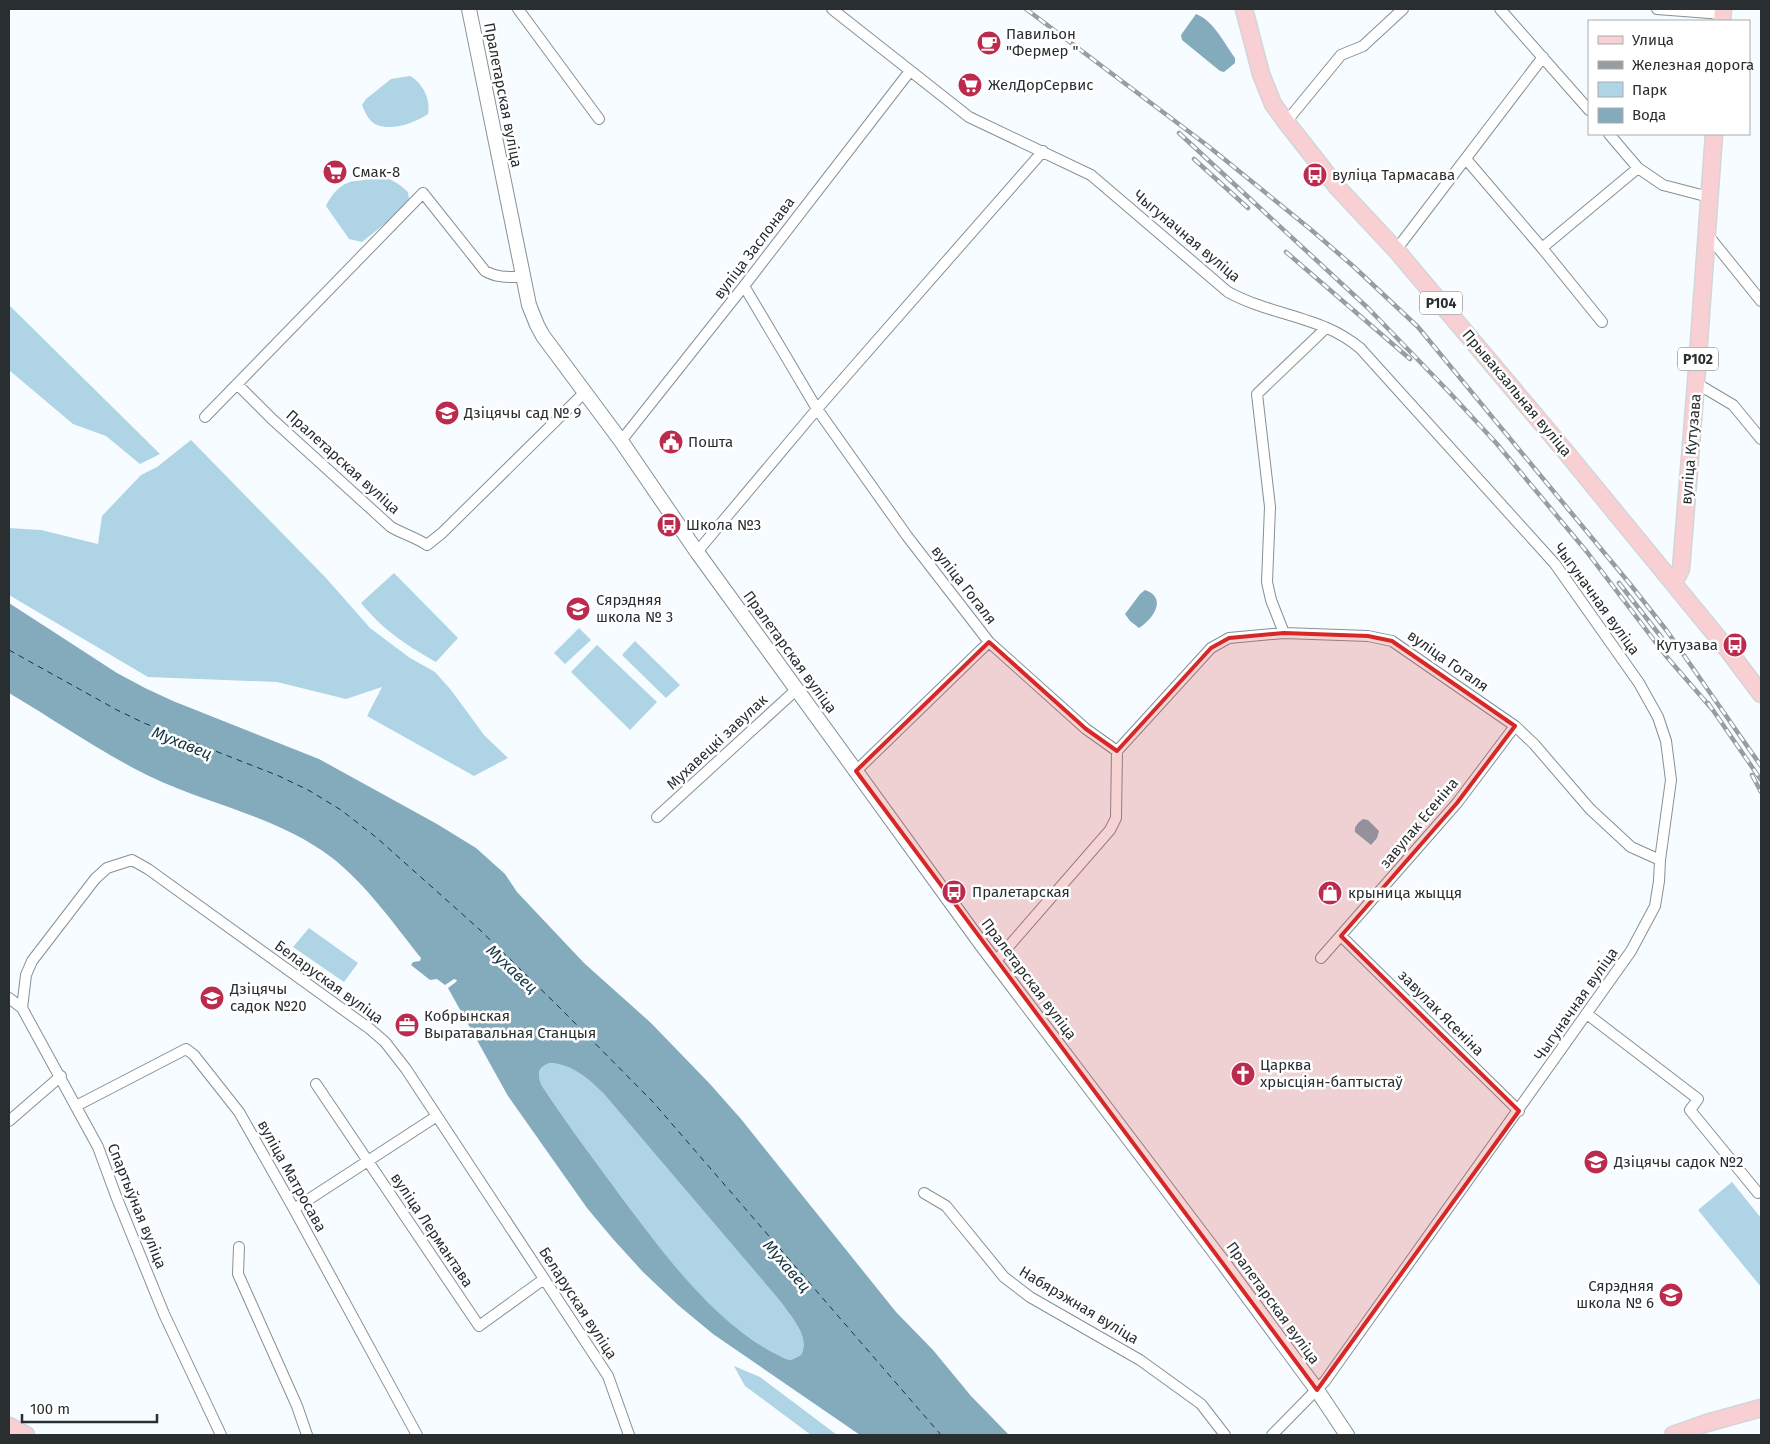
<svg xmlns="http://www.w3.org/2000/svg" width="1770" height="1444" font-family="'Fira Sans',sans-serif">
	<rect width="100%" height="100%" fill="#f6fcff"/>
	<path fill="#aed4e5" d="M410,76C423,83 431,100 428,114C415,123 390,132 375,124C368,120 365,112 362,105L366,99L391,79Z
		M375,177C390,177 398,183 408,192L409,199L397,214L362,242L349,239L326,206C332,194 341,182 356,181C363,180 368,180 375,177Z
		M9,305L160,454L140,464L106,436L73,424L9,370Z
		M191,440L326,578L370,628L410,658L435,672L451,690L484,735L508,758L474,776L367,716L382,687L346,699L277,682L148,677L9,595V528L41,530L98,544L102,516L141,475L157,467Z
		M394,573L458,638L436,662C405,644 384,631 361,603Z
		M579,628L591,640L565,664L554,653Z
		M635,641L680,685L666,698L622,655Z
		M597,645L657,702L630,730L571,672Z
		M309,928L358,963L344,982L293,947Z
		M550,1063C572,1064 589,1079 604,1094L781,1302C791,1317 811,1337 801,1355L791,1360L786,1359C717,1329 666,1256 622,1198C595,1161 567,1124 542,1086C537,1075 537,1067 550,1063Z
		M1732,1182L1761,1218V1287L1698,1210Z
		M734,1366L760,1377L837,1435H811L745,1386Z"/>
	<path fill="#84abbc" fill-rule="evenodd" d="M1196,14C1214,21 1224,43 1235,58V63L1224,72L1220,71L1182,40L1181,35Z
		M1145,590C1168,598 1153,619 1139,628L1130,621L1125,614L1140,594Z
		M9,603L117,673L145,688L173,701L319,759L437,824L476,848L505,874L517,892L584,963L651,1023L710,1084L741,1119L896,1312L933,1350L971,1396L1009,1435H860L713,1334L678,1305L643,1272L613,1239L587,1208L508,1096L448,988L456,982L457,980L454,979L445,985L437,979L430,980L411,965L413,962L420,961L421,958C393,923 367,885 331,857C277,816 209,805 149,776C100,752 55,720 9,693ZM550,1063C572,1064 589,1079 604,1094L781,1302C791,1317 811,1337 801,1355L791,1360L786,1359C718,1329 666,1256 622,1198C595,1161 567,1124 542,1086C537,1075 537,1067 550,1063Z
		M1363,819L1368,820L1379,831L1377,838L1371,845L1355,832C1354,826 1358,823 1363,819Z"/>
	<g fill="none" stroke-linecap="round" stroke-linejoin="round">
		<path stroke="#123543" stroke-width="1" stroke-dasharray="6 5" stroke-linecap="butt" d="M9,650L117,710L144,723L279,776L310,791L341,810L377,838L479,929L559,1007L653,1102L941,1435"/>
		<defs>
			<path id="minor" d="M518,9L599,119
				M832,9L969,117L1091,175L1228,292C1259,309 1294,314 1327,328C1339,333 1350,340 1360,348L1555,564L1639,683L1658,717L1666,741L1671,780L1660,860L1659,881L1655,906L1631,951L1325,1381L1272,1435
				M1500,9L1589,110
				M1657,9L1723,14
				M1286,122L1341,55L1363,46L1403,9
				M1609,134L1638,168L1663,185L1709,197
				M1466,159L1542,248L1602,322
				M1707,234L1761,301
				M1542,248L1638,168
				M1396,250L1543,57
				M744,286L817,409L907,536L989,642L1086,729L1117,751
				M1696,383L1733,405L1761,439
				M237,384L272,419L391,527C403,534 415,537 427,545L442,533L585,392
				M205,417L423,193L485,271C497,278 509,277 523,277
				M621,441L744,286L910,71
				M697,552L817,409L1043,151
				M1284,633L1271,600L1267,582L1270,507L1257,394L1326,328
				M856,771L989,642
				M657,817L797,689
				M1341,936L1519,1111
				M1321,958L1457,803L1515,726
				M995,962L1110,830L1116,818L1117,751L1211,648L1229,638L1284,633L1368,636L1392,641L1515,726L1534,744L1590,809L1631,847L1660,860
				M9,998L22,1008L98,1147L116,1196L164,1314L221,1435
				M22,1008L26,975L32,961L95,879L107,868L132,860L148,869L370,1029L385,1042L406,1069L608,1376L629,1435
				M1587,1014L1698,1099L1690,1110L1758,1193
				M316,1084L479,1326L544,1279
				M76,1106L186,1049L194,1055L239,1112L294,1209L417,1435
				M9,1121L61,1076
				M924,1193L946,1206L1004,1277L1030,1297L1140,1360L1201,1404L1225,1435
				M294,1209L437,1116
				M239,1247L238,1274L297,1406L307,1435"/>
			<path id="secondary" d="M469,9L529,305L537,325L543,336L621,441L697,552L982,945L1221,1260L1317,1390L1347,1435"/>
			<path id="primary" d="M1244,9L1261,74L1273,104L1286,122L1338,188L1396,250L1565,451L1728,650L1761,694
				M1722,21L1723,9
				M1672,581L1678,575L1681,569L1696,383L1714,134
				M9,1426L26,1435
				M1673,1435L1707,1423L1761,1408"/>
		</defs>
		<use href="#minor" stroke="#849197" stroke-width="12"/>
		<use href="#secondary" stroke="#849197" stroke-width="16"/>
		<use href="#primary" stroke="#d4d5d6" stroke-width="19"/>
		<use href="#minor" stroke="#fff" stroke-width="10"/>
		<use href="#secondary" stroke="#fff" stroke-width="14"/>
		<use href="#primary" stroke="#f8d0d3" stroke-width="16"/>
		<defs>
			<path id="rail" d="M1026,9L1208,146L1309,228L1353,266L1418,327L1630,584L1667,631L1761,766
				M1179,133L1368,308L1450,393L1497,444L1587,552L1666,656L1712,709
				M1194,159L1248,208
				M1286,252L1410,359
				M1619,583L1662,638
				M1708,703L1761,780
				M1752,775L1761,792"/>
		</defs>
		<use href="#rail" stroke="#979da0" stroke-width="4.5"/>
		<use href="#rail" stroke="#fff" stroke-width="2.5" stroke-dasharray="8" stroke-linecap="butt"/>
	</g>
	<path fill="#d62828" fill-opacity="0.2" stroke="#d62828" stroke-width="4" stroke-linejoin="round" d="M1284,633L1368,636L1392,641L1515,726L1457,803L1341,936L1519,1111L1317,1390L856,771L989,642L1086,729L1117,751L1211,648L1229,638Z"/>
	<defs>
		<symbol id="cafe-disc" viewBox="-11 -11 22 22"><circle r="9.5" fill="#bb2b4d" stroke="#fff"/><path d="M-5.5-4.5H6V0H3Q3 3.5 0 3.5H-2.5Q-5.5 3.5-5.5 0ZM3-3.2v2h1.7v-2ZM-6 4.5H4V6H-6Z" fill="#fff"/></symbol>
		<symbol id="supermarket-disc" viewBox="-11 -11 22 22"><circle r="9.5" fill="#bb2b4d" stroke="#fff"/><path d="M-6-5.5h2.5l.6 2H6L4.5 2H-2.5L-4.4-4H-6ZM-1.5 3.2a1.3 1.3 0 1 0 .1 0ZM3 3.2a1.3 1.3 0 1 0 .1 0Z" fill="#fff"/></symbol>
		<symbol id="bus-disc" viewBox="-11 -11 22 22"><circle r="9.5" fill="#bb2b4d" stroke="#fff"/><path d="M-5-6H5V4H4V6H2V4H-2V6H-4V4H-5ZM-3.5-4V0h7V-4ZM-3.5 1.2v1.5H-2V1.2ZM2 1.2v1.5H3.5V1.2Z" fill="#fff"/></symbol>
		<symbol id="school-disc" viewBox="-11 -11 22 22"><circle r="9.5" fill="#bb2b4d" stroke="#fff"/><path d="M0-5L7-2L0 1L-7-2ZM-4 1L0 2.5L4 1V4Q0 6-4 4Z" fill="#fff"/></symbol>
		<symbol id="civic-disc" viewBox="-11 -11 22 22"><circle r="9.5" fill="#bb2b4d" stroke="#fff"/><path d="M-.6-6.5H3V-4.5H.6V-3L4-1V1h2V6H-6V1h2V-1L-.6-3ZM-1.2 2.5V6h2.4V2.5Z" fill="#fff"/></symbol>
		<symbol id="shop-disc" viewBox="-11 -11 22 22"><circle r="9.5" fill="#bb2b4d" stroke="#fff"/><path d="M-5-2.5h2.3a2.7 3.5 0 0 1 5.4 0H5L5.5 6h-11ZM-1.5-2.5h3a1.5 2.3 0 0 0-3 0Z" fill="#fff"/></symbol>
		<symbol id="office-disc" viewBox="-11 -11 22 22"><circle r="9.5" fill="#bb2b4d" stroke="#fff"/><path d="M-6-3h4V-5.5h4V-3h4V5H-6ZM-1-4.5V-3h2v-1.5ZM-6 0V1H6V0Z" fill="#fff"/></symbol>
		<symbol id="church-disc" viewBox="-11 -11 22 22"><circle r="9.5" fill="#bb2b4d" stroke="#fff"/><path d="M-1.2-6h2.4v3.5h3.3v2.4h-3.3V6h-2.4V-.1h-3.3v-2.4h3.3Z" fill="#fff"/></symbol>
	</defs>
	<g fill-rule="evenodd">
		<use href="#cafe-disc" x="975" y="29" width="28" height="28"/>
		<use href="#supermarket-disc" x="956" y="71" width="28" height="28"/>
		<use href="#supermarket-disc" x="321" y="158" width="28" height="28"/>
		<use href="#bus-disc" x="1301" y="161" width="28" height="28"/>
		<use href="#school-disc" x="433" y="399" width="28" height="28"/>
		<use href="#civic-disc" x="657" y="428" width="28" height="28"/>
		<use href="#bus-disc" x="655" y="511" width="28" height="28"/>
		<use href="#school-disc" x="564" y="595" width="28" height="28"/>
		<use href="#bus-disc" x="1721" y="631" width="28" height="28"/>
		<use href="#bus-disc" x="940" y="878" width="28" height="28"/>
		<use href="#shop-disc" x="1316" y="879" width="28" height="28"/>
		<use href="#school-disc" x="198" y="984" width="28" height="28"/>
		<use href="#office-disc" x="393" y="1011" width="28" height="28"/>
		<use href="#church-disc" x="1229" y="1060" width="28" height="28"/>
		<use href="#school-disc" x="1582" y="1148" width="28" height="28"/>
		<use href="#school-disc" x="1657" y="1281" width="28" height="28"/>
	</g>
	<g text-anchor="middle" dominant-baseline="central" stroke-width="5" stroke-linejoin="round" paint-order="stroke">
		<g fill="#fff" stroke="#696d6f" stroke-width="1">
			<rect x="1420" y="291.5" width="42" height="23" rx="4"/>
			<rect x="1678" y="347.5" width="40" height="23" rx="4"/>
		</g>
		<g font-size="14" font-weight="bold" fill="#292f31">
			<text x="1441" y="303">Р104</text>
			<text x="1698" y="359">Р102</text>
		</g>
		<g font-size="15" fill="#292f31" stroke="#fff" text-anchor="start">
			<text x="1006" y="34">Павильон<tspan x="1006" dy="17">"Фермер "</tspan></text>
			<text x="988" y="85">ЖелДорСервис</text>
			<text x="352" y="172">Смак-8</text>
			<text x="1332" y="175">вуліца Тармасава</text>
			<text x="464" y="413">Дзіцячы сад № 9</text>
			<text x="688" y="442">Пошта</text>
			<text x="686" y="525">Школа №3</text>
			<text x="596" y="600">Сярэдняя<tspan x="596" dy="17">школа № 3</tspan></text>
			<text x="1718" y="645" text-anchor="end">Кутузава</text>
			<text x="972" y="892">Пралетарская</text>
			<text x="1348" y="893">крыница жыцця</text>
			<text x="230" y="989">Дзіцячы<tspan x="230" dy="17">садок №20</tspan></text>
			<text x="424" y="1016">Кобрынская<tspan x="424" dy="17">Выратавальная Станцыя</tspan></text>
			<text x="1260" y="1065">Царква<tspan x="1260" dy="17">хрысціян-баптыстаў</tspan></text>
			<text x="1614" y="1162">Дзіцячы садок №2</text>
			<text x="1654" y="1286" text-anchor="end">Сярэдняя<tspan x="1654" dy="17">школа № 6</tspan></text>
		</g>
		<g font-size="15" fill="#292f31" stroke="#fff">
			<text transform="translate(503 95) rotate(79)">Пралетарская вуліца</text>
			<text transform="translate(1187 236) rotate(40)">Чыгуначная вуліца</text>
			<text transform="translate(754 248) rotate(-53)">вуліца Заслонава</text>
			<text transform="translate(1517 393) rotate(50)">Прывакзальная вуліца</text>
			<text transform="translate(1691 449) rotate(-85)">вуліца Кутузава</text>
			<text transform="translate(343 462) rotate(42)">Пралетарская вуліца</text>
			<text transform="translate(964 585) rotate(52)">вуліца Гогаля</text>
			<text transform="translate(1597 599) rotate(54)">Чыгуначная вуліца</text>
			<text transform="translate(790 652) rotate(54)">Пралетарская вуліца</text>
			<text transform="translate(1448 661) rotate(35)">вуліца Гогаля</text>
			<text transform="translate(717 742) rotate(-43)">Мухавецкі завулак</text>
			<text transform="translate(1419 823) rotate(-50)">завулак Есеніна</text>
			<text transform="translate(1029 979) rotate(53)">Пралетарская вуліца</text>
			<text transform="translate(329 982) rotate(36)">Беларуская вуліца</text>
			<text transform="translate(1576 1004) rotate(-55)">Чыгуначная вуліца</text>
			<text transform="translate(1441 1013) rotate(45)">завулак Ясеніна</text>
			<text transform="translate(292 1176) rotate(61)">вуліца Матросава</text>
			<text transform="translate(137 1206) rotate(68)">Спартыўная вуліца</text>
			<text transform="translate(432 1230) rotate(56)">вуліца Лермантава</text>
			<text transform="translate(578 1303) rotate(57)">Беларуская вуліца</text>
			<text transform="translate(1273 1303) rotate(54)">Пралетарская вуліца</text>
			<text transform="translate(1079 1305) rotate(31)">Набярэжная вуліца</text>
		</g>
		<g font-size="16" font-style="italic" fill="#123543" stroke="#fff">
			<text transform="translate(182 743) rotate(22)">Мухавец</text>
			<text transform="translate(512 969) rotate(43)">Мухавец</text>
			<text transform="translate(787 1266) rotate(49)">Мухавец</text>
		</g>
	</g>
	<rect width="1770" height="1444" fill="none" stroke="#292f31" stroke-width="20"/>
	<rect x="1588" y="20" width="162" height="115" fill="#ffffff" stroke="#a9acad"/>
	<rect x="1598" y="36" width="25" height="8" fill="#f8d0d3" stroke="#a9acad"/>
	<text x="1632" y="45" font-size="15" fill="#292f31">Улица</text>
	<rect x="1598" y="61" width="25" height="8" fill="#979da0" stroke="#a9acad"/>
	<text x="1632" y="70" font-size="15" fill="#292f31">Железная дорога</text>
	<rect x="1598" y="82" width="25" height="15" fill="#aed4e5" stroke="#a9acad"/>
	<text x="1632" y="95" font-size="15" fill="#292f31">Парк</text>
	<rect x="1598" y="108" width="25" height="15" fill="#84abbc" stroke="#a9acad"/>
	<text x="1632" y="120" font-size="15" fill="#292f31">Вода</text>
	<path d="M22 1414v8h135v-8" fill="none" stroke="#292f31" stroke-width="2.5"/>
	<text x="30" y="1414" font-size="15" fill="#292f31" stroke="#ffffff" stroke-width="4" paint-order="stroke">100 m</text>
</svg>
